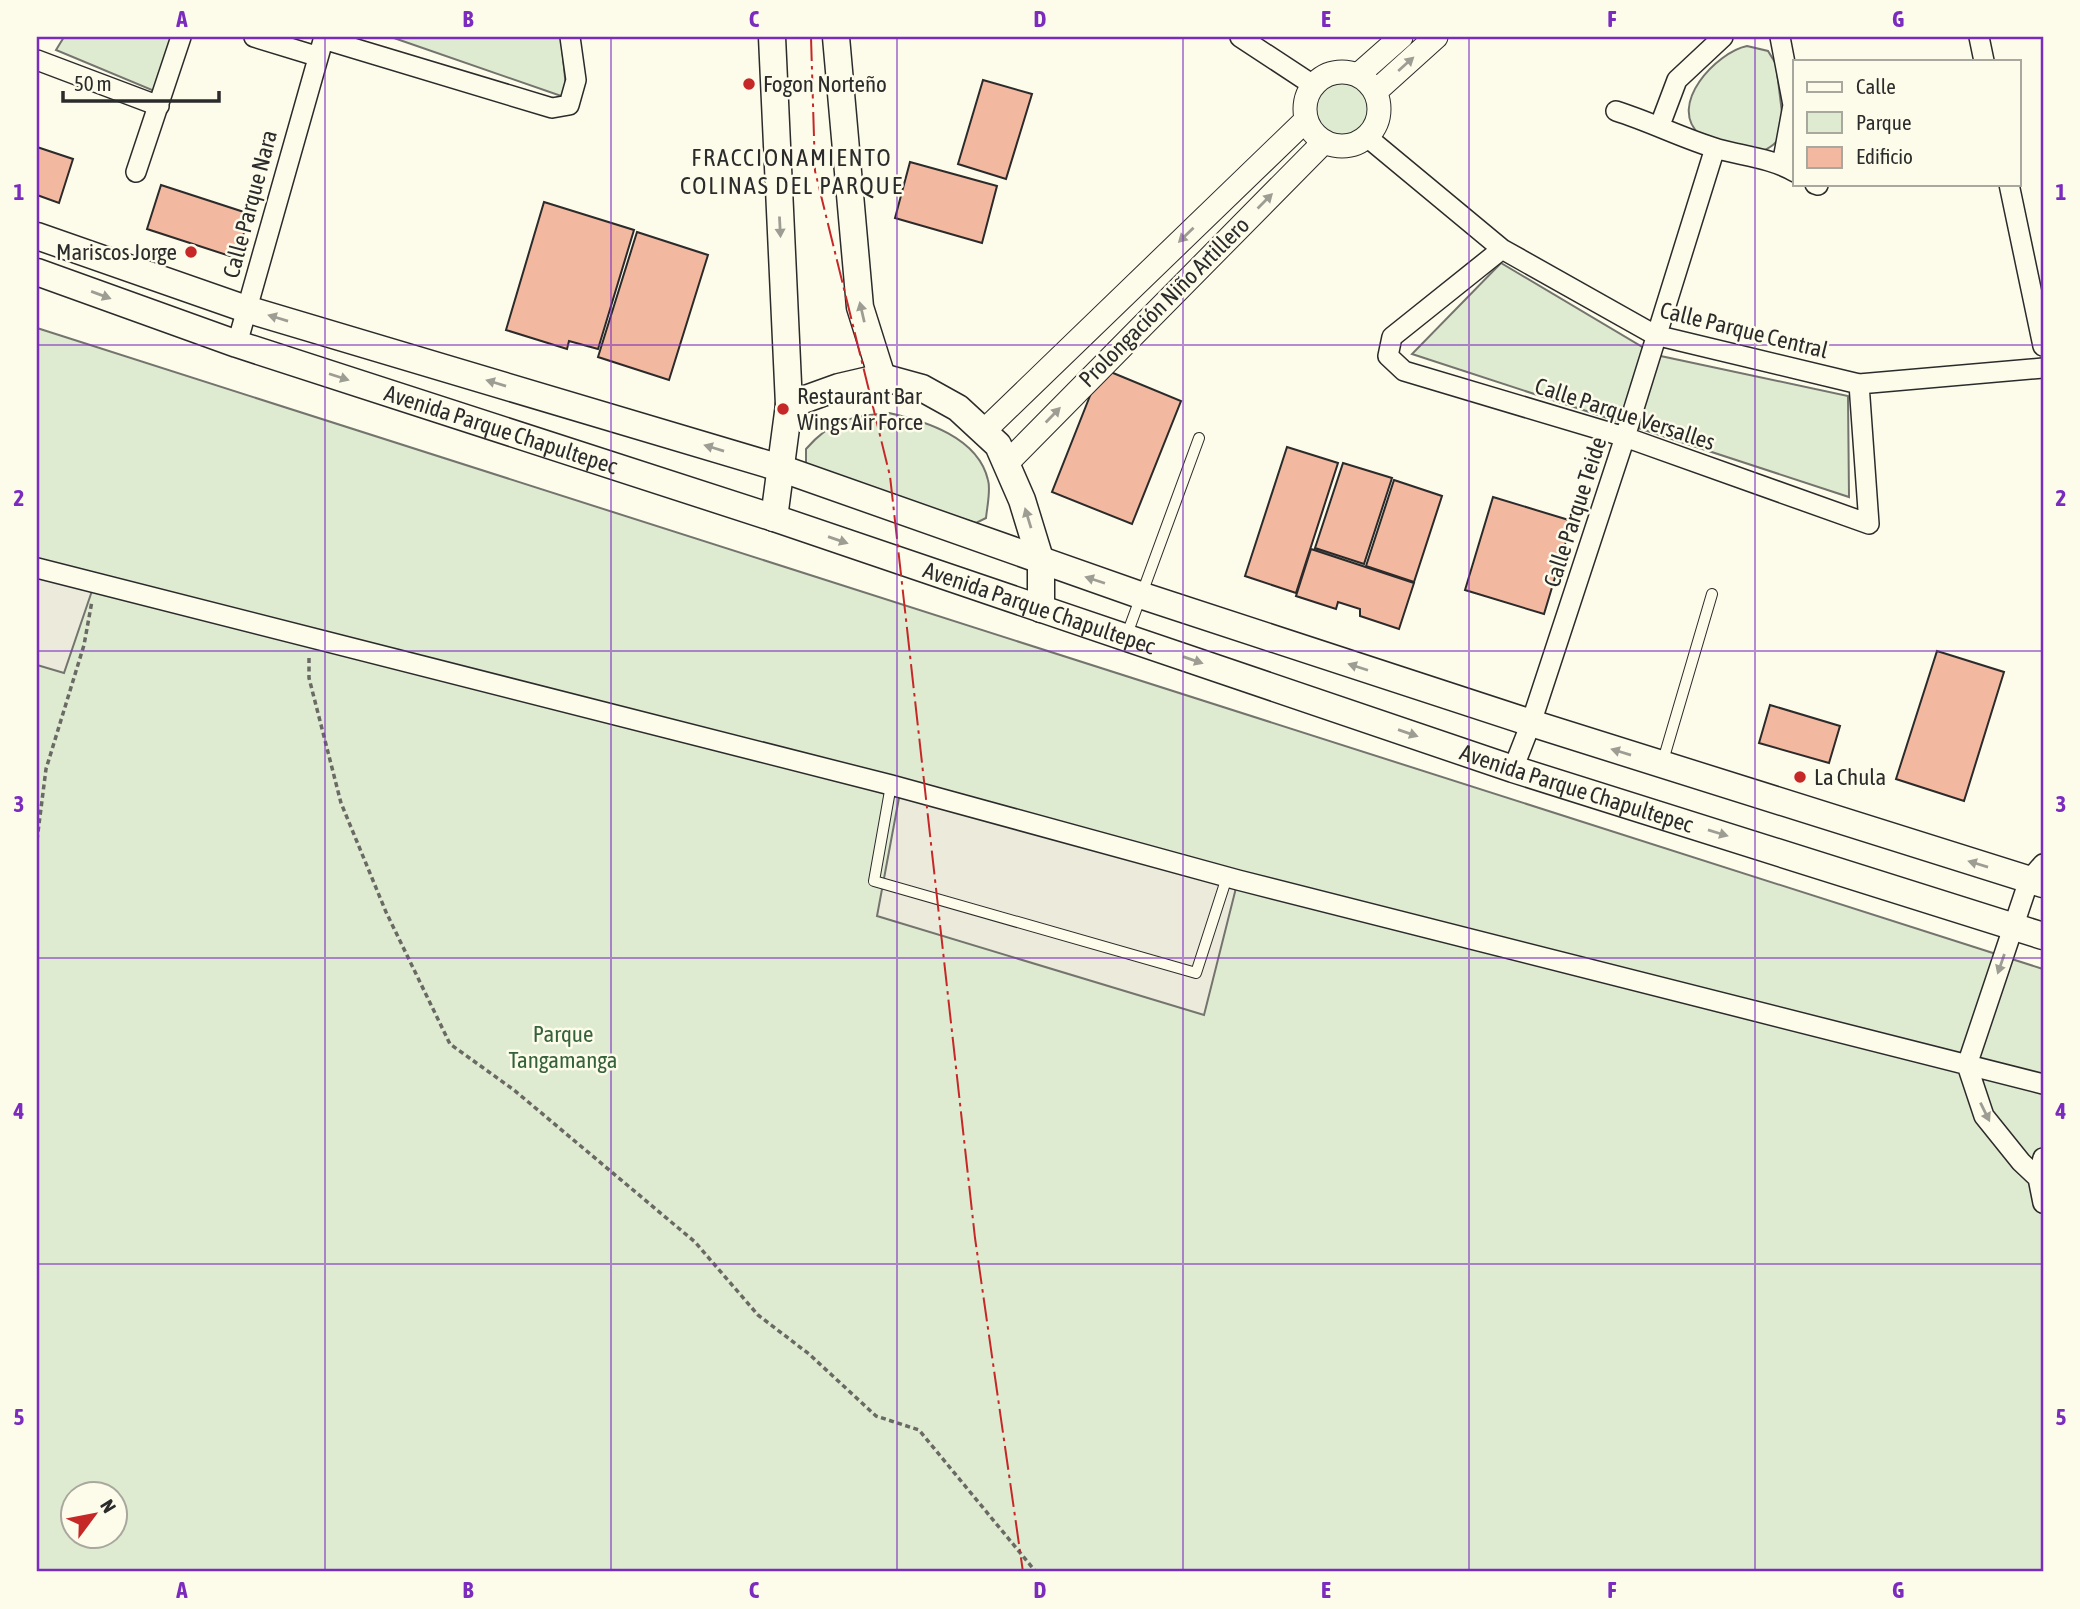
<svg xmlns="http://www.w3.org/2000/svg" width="2080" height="1609" font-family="'Asap Condensed',sans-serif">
	<rect width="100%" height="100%" fill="#fdfbea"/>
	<path fill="#deebd1" stroke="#74746e" stroke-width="2" fill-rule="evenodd" d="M64,37H179L159,93L56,50Z
		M391,37H561L567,98Z
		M1747,46L1768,51L1776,64L1784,129C1779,143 1770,148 1757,154C1743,150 1710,143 1700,135C1666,105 1717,52 1747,46Z
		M1305 109a37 37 0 1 1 74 0a37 37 0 1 1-74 0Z
		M1501,263L1656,355L1848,396L1849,497L1412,354Z
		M37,328L2043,969V1572H37ZM74,1494H116V1536H74Z
		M889,413C925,421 978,437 988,480C991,490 987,507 986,518L976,523L806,468V449C831,420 852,416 889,413Z"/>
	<path fill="#eceadb" stroke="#74746e" stroke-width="2" d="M37,568L95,582L64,673L37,665Z
		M901,787L1238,880L1204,1015L877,916Z"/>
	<path fill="#f2b8a0" stroke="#2b2b2b" stroke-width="2" d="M983,80L1032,94L1006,179L958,164Z
		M37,147L73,159L59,203L37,195Z
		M910,162L997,186L982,243L895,218Z
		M161,185L250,214L236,258L147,229Z
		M544,202L634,230L598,349L569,341L567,349L506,330Z
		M637,232L708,255L669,380L598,357Z
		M1101,368L1181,401L1132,524L1052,492Z
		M1287,447L1338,463L1296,593L1245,576Z
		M1343,463L1392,478L1364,564L1315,548Z
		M1394,480L1442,496L1414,582L1366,566Z
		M1493,497L1572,521L1544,614L1465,590Z
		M1311,549L1414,583L1399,629L1360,616V609L1338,602L1336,609L1296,596Z
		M1937,651L2004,672L1964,801L1896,779Z
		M1770,705L1840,726L1829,763L1759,743Z"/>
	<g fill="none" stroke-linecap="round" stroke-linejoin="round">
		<defs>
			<path id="service" d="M1126,637L1199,438
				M1662,764L1712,594
				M891,785L874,881L1196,973L1227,877"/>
			<path id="minor" d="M254,37L316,56
				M1240,37L1313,85
				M1780,37L1793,105L1782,165
				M1979,37L1984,61
				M323,39L552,108L569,105L576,80L570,37
				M37,60L159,106
				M1616,111C1651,122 1684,139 1718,149C1743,156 1771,158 1795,172
				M1660,125L1677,80L1723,37
				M1367,137L1502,249L1655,335L1859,384L2043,368
				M136,172L181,37
				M1815,184L1818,185
				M2009,184L2043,346
				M1502,249L1392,337L1388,356L1404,371L1625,437L1869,524L1859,384
				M237,344L324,37
				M37,568L891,785L1238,880L2043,1084
				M1513,769L1531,723L1625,437L1715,148
				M2043,1158L2038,1178L2043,1203
				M2038,1178L2021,1162L1984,1116L1967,1065L2029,880L2043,864"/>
			<path id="tertiary" d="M1305 109a37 37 0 1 1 74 0a37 37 0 1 1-74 0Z
				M1358,75L1401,37
				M1375,92L1436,37
				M985,430L1306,120
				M1006,464L1324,142"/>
			<g id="secondary">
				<path d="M772,37L789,405L774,518"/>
				<path d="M836,37L860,307L882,377"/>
				<path d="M37,236L246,309L780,468L1140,595L1531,723L2043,884"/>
				<path id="s1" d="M37,272L237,344L774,518L1513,769L2043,936"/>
				<path d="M789,405L839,387L882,377L922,388L958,408L998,445L1022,500L1041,562V609"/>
			</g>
		</defs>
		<use href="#service" stroke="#2b2b2b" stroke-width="12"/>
		<use href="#minor" stroke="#2b2b2b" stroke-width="22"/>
		<use href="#tertiary" stroke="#2b2b2b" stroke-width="25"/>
		<use href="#secondary" stroke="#2b2b2b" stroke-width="29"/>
		<path stroke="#6a6964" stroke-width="3.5" stroke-dasharray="5 3.5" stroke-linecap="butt" d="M309,658V678L341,803L386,912L450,1044L514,1090L695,1242L758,1315L809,1354L876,1416L919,1430L1036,1572
			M37,840L46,769L84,645L92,601"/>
		<use href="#service" stroke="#fdfbea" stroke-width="10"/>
		<use href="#minor" stroke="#fdfbea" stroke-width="19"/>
		<use href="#tertiary" stroke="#fdfbea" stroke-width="23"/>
		<use href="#secondary" stroke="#fdfbea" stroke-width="26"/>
		<path stroke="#c62828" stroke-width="2" stroke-dasharray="24 5 3.5 5" stroke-linecap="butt" d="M811,37L815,171L890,476L975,1238L1023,1572"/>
	</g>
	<defs><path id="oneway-solid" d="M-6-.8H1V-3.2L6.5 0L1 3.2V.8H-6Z" transform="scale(1.75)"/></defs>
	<g fill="#9e9d94">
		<use href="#oneway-solid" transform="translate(1406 64) rotate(-42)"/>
		<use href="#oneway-solid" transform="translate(1265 201) rotate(-45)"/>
		<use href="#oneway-solid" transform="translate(780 227) rotate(87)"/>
		<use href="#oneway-solid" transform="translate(1186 235) rotate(136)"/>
		<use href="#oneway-solid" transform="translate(101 295) rotate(20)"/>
		<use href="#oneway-solid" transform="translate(862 312) rotate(-103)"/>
		<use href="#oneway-solid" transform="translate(278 318) rotate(-163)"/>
		<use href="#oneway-solid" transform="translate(339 377) rotate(18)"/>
		<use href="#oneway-solid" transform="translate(496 383) rotate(-163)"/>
		<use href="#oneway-solid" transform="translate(1053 415) rotate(-46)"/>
		<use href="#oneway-solid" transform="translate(714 448) rotate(-163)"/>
		<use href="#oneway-solid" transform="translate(1028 518) rotate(-107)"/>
		<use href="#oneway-solid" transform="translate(838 540) rotate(19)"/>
		<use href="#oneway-solid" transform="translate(1095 580) rotate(-162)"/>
		<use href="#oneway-solid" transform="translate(1193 660) rotate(19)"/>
		<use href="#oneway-solid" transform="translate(1358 667) rotate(-162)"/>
		<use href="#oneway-solid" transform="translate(1408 733) rotate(19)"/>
		<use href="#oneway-solid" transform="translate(1621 752) rotate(-163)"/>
		<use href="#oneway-solid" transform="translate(1718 833) rotate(17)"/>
		<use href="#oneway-solid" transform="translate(1978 864) rotate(-163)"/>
		<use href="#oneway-solid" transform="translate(2001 964) rotate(109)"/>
		<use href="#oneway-solid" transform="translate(1985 1112) rotate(64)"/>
	</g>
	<path fill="none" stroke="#7b2cbf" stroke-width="2" stroke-opacity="0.55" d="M325,37V1572M611,37V1572M897,37V1572M1183,37V1572M1469,37V1572M1755,37V1572M37,345H2043M37,651H2043M37,958H2043M37,1264H2043"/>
	<g fill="#c62828" stroke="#fdfbea" stroke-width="2.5">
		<circle cx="749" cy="84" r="7"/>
		<circle cx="191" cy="252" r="7"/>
		<circle cx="783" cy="409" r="7"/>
		<circle cx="1800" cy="777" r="7"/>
	</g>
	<g text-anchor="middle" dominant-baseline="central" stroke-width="5" stroke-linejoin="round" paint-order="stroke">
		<g font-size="23" fill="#2b2b2b" stroke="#fdfbea" text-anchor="start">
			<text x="763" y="84">Fogon Norteño</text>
			<text x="177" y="252" text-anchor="end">Mariscos Jorge</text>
			<text x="797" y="396">Restaurant Bar<tspan x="797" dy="26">Wings Air Force</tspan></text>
			<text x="1814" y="777">La Chula</text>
		</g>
		<g font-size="23" fill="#2b2b2b" stroke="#fdfbea">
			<text transform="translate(250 204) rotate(-75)">Calle Parque Nara</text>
			<text transform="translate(1164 302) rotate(-45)">Prolongación Niño Artillero</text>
			<text transform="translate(1744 330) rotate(14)">Calle Parque Central</text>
			<text transform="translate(1625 414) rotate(18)">Calle Parque Versalles</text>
			<text stroke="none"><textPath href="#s1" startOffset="490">Avenida Parque Chapultepec</textPath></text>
			<text transform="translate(1575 512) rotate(-72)">Calle Parque Teide</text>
			<text stroke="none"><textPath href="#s1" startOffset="1057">Avenida Parque Chapultepec</textPath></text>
			<text stroke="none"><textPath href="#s1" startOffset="1624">Avenida Parque Chapultepec</textPath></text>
		</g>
		<g font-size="23" fill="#34623c" stroke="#fdfbea">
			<text x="563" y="1034">Parque<tspan x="563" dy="26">Tangamanga</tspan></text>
		</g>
		<g font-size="24" letter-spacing="2" fill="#2b2b2b" stroke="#fdfbea">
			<text x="792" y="157">FRACCIONAMIENTO<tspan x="792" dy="28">COLINAS DEL PARQUE</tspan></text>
		</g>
	</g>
	<rect width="2080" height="1609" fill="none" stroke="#fdfbea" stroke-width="77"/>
	<rect x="1793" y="60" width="228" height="126" fill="#fdfbea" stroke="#a9a89e" stroke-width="2"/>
	<rect x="1807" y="82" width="35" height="10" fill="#fdfbea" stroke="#a9a89e" stroke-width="2"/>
	<text x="1856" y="94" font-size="21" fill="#2b2b2b">Calle</text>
	<rect x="1807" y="112" width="35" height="21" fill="#deebd1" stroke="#a9a89e" stroke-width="2"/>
	<text x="1856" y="130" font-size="21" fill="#2b2b2b">Parque</text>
	<rect x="1807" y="147" width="35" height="21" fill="#f2b8a0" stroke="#a9a89e" stroke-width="2"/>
	<text x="1856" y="164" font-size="21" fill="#2b2b2b">Edificio</text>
	<g transform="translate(94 1515) rotate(58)"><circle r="33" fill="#fdfbea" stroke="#a9a89e" stroke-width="2"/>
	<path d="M0-5L12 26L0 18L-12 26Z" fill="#c62828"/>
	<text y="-10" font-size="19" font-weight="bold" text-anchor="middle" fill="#2b2b2b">N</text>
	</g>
	<path d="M63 91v10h156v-10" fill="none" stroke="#2b2b2b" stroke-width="3.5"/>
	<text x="74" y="91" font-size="21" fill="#2b2b2b" stroke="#fdfbea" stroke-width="5" paint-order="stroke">50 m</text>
	<rect x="38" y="38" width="2004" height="1532" fill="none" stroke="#7b2cbf" stroke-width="2.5"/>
	<g font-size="23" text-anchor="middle" font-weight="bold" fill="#7b2cbf">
		<text x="182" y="27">A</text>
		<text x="468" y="27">B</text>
		<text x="754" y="27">C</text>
		<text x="1040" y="27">D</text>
		<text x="1326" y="27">E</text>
		<text x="1612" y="27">F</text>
		<text x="1898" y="27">G</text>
		<text x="19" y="200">1</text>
		<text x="2061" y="200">1</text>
		<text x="19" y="506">2</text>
		<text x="2061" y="506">2</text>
		<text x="19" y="812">3</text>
		<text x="2061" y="812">3</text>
		<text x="19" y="1119">4</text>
		<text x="2061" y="1119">4</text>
		<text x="19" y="1425">5</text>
		<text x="2061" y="1425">5</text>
		<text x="182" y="1598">A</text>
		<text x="468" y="1598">B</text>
		<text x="754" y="1598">C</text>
		<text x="1040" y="1598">D</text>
		<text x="1326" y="1598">E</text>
		<text x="1612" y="1598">F</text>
		<text x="1898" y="1598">G</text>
	</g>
</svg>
